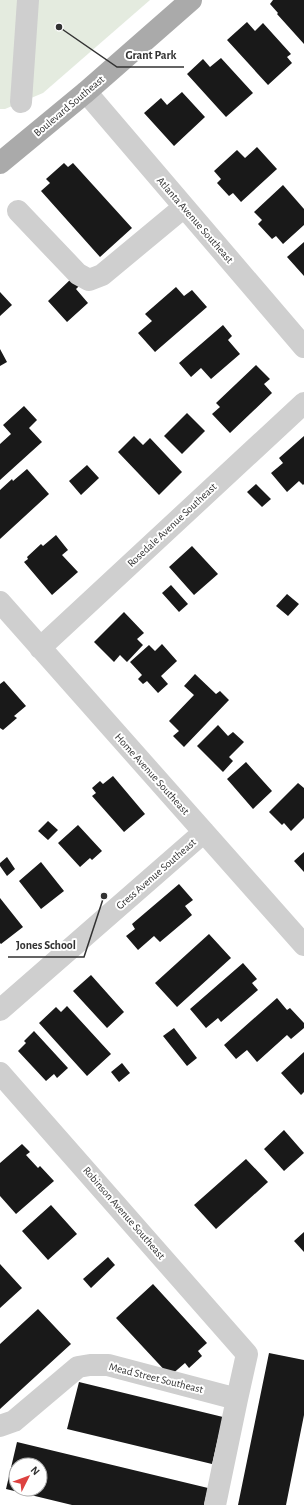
<svg xmlns="http://www.w3.org/2000/svg" width="304" height="1505" font-family="'Alegreya Sans',sans-serif">
	<rect width="100%" height="100%" fill="#fff"/>
	<path fill="#e4ebdf" d="M0,0H150L43,93L5,109H0Z"/>
	<path fill="#191919" fill-rule="evenodd" d="M273,0H304V44L277,14L278,13L270,4Z
		M247,22L255,31L263,23L291,54L287,57L292,63L268,85L227,40Z
		M221,58L253,93L226,117L187,74L203,59L210,67Z
		M182,92L205,117L174,146L144,113L161,98L167,105Z
		M257,147L277,169L241,202L233,193L229,196L217,183L221,179L214,171L237,150L245,158Z
		M64,163L68,167L73,163L132,228L100,257L41,191L50,183L46,179Z
		M283,185L304,209V225L283,244L276,236L272,239L258,224L262,220L254,212Z
		M304,242V276L287,257Z
		M72,278L79,286L76,289L88,303L67,322L48,301Z
		M176,287L184,296L192,290L207,307L155,352L138,333L152,321L145,314Z
		M0,292L12,305L0,316Z
		M223,325L232,336L228,340L240,354L211,379L201,368L191,377L179,363Z
		M0,349L7,362L0,366Z
		M256,365L270,379L264,384L272,393L230,433L212,414L220,407L216,403Z
		M24,406L37,420L29,428L42,442L0,480V444L11,434L3,425Z
		M187,413L205,431L182,454L164,436Z
		M134,436L143,445L150,438L182,472L159,495L118,452Z
		M304,436V484L303,485L299,481L287,492L271,473L283,463L279,458Z
		M87,465L99,478L81,495L69,481Z
		M27,469L49,494L0,539V490L12,479L13,481Z
		M256,484L271,499L262,507L247,492Z
		M56,535L68,550L62,555L78,572L52,595L24,562L28,559L27,557L41,544L43,546Z
		M192,546L218,574L194,595L169,567Z
		M171,585L188,604L179,612L162,593Z
		M287,594L299,604L288,616L276,606Z
		M124,612L144,633L137,639L143,645L127,662L120,655L114,662L94,642Z
		M162,644L177,661L161,676L168,684L158,693L147,681L143,684L138,679L142,675L130,662L149,645L155,651Z
		M195,674L216,694L220,691L229,700L184,747L173,736L179,731L169,721L194,695L184,686Z
		M4,681L26,706L14,716L17,718L3,730L0,728V684Z
		M218,725L228,736L233,732L244,742L229,757L233,761L223,772L197,746Z
		M246,762L272,791L253,809L227,779Z
		M113,776L145,814L124,832L92,796L96,793L92,788L100,781L103,784Z
		M298,783L304,788V818L291,831L284,823L282,825L269,812Z
		M48,821L58,830L48,840L38,831Z
		M78,825L102,851L92,860L90,858L80,867L58,843Z
		M304,852V872L294,861Z
		M7,857L15,869L7,876L0,866V863Z
		M41,862L64,891L41,909L19,881Z
		M179,884L193,900L185,906L192,915L160,942L154,936L138,950L126,936L135,929L132,924Z
		M0,898L23,927L1,944L0,943Z
		M209,934L231,958L177,1007L155,983Z
		M243,963L257,979L252,983L258,990L221,1022L218,1018L206,1028L190,1009Z
		M91,975L124,1012L107,1028L73,991Z
		M277,998L287,1010L290,1008L304,1023V1028L291,1039L287,1035L257,1062L247,1050L236,1059L224,1045Z
		M67,1006L111,1054L87,1076L39,1023L56,1007L61,1012Z
		M174,1028L197,1058L187,1066L163,1036Z
		M34,1031L68,1068L57,1078L54,1074L46,1081L18,1051L26,1043L24,1041Z
		M304,1052V1092L301,1095L281,1073Z
		M122,1063L130,1073L119,1082L111,1072Z
		M284,1130L304,1153L284,1171L264,1149Z
		M22,1144L30,1152L26,1155L38,1168L40,1166L54,1181L16,1214L0,1196V1163Z
		M246,1159L268,1182L216,1229L194,1205Z
		M51,1205L77,1234L48,1260L22,1231Z
		M304,1232V1252L294,1241Z
		M108,1257L115,1265L91,1288L83,1279Z
		M0,1264L22,1288L0,1308Z
		M153,1284L207,1343L198,1351L202,1356L189,1368L185,1363L170,1376L116,1318Z
		M38,1309L71,1344L0,1409V1344Z
		M269,1353L304,1360V1415L286,1505H238Z
		M79,1382L223,1417L212,1464L67,1429Z
		M17,1442L208,1488L204,1505H72L6,1489ZM16,1465H40V1489H16Z"/>
	<g fill="none" stroke-linecap="round" stroke-linejoin="round">
		<path stroke="#cfcfcf" stroke-width="22" d="M86,92L304,347
			M21,102L28,0
			M18,211L78,274L89,280L102,275L184,207
			M0,602L304,945
			M40,648L304,403
			M0,1010L204,832
			M0,1073L247,1354L237,1399L215,1505
			M0,1426L14,1421L78,1367L90,1365H108L237,1399"/>
		<path stroke="#aaa" stroke-width="22" d="M0,163L86,92L191,0"/>
	</g>
	<g text-anchor="middle" dominant-baseline="central" stroke-width="4" stroke-linejoin="round" paint-order="stroke">
		<g font-size="11" fill="#323232" stroke="#fff">
			<text transform="translate(69 106) rotate(-40)">Boulevard Southeast</text>
			<text transform="translate(195 220) rotate(49)">Atlanta Avenue Southeast</text>
			<text transform="translate(172 525) rotate(-43)">Rosedale Avenue Southeast</text>
			<text transform="translate(152 774) rotate(48)">Home Avenue Southeast</text>
			<text transform="translate(156 874) rotate(-41)">Gress Avenue Southeast</text>
			<text transform="translate(124 1213) rotate(49)">Robinson Avenue Southeast</text>
			<text transform="translate(156 1378) rotate(14)">Mead Street Southeast</text>
		</g>
	</g>
	<path fill="none" stroke="#323232" stroke-width="1.5" d="M59 27L117 67H184M104 896L84 957H8"/>
	<g fill="#323232" stroke="#fff" stroke-width="1.5">
		<circle cx="59" cy="27" r="4"/>
		<circle cx="104" cy="896" r="4"/>
	</g>
	<g font-size="12" text-anchor="middle" font-weight="bold" fill="#323232" stroke="#fff" stroke-width="4" stroke-linejoin="round" paint-order="stroke">
		<text x="151" y="59">Grant Park</text>
		<text x="46" y="949">Jones School</text>
	</g>
	<g transform="translate(28 1477) rotate(48)"><circle r="19" fill="#ffffff" stroke="#adadad"/>
	<path d="M0-3L7 15L0 10L-7 15Z" fill="#dd4240"/>
	<text y="-6" font-size="11" font-weight="bold" text-anchor="middle" fill="#323232">N</text>
	</g>
</svg>
